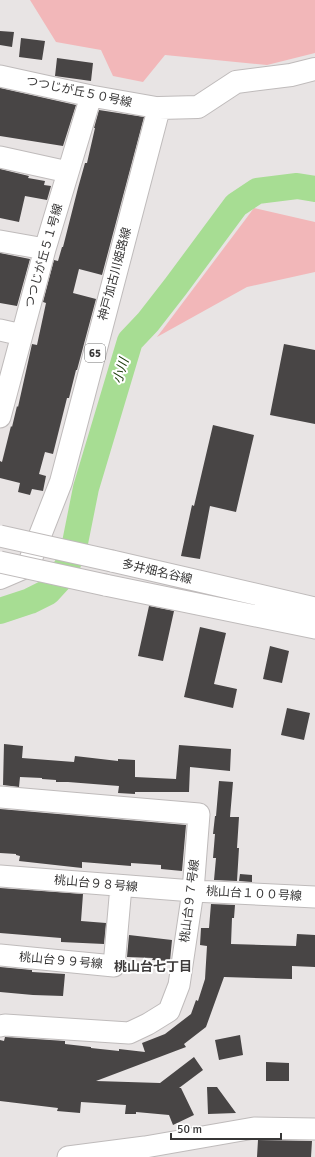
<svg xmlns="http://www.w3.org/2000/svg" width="315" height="1157" font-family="Signika,'Noto Sans JP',sans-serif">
	<rect width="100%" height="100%" fill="#e8e4e4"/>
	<path fill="#f2b7b9" d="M30,0H315V53L267,65L165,55L143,82L113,76L101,50L56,42Z
		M254,208L315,222V272L247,287L157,337Z"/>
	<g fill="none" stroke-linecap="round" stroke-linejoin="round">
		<path stroke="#a7dd93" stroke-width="26" d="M0,611L30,601L48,592L59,580L67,566L74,548L86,488L130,341L148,322L176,286L236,205L257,191L297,186L315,189"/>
	</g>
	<path fill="#484545" d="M0,31L14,32L12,47L0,45Z
		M21,38L45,41L42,60L19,57Z
		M57,58L93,63L91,81L55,76Z
		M0,88L76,105L63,146L0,136Z
		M99,110L144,117L102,275L79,269L73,293L96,299L77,370H76L69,398H67L53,454L45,452L39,474L46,476L43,491L32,489L30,495L18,492L20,483L0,478V461L2,462L11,426L12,427L17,406L18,407L32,344L37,345L46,303L43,302L54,260L58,261L62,247H63L78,188L85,163H87L95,128H94Z
		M0,169L29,176L28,178L45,181L44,185L51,186L47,200L25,196L19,222L0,218Z
		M0,253L30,259L17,306L0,303Z
		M284,344L315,350V424L270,415Z
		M213,425L254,435L236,512L210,506L200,559L181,556L192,505L194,506Z
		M149,606L174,611L163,661L138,656Z
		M200,627L226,633L214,684L237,689L233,708L184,697Z
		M270,646L289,651L282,683L263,679Z
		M287,708L310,713L304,740L281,735Z
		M4,744L23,746L22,758L74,762L75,756L118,761V759L135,760V777L176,779L179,745L231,749L230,771L190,767L189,792H135V794L118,793L119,786L68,782H56V780L42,779V778L20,777L19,787L3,785Z
		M219,781L233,782L230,817H239L237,848H239L237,881L214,880L216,858H213L215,834H213L215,816H216Z
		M0,809L186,825L182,871L161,869V865L131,863V866L82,862V868L19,861L20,856L16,855V854L0,853Z
		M240,874L252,875V882L239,881Z
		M0,888L83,894L81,921L106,923L104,944L61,942V938L0,933Z
		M211,904L235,905L234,918H232L231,944L296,946L297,934L315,935V967L292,966V979L224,977L206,1027L184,1044L186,1047L96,1081L160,1083L194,1057L203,1070L179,1088H181L194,1115L173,1125L169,1115L136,1112V1114H125L126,1105L81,1102L80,1113L57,1111L58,1108L0,1101V1040L4,1041L5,1037L65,1041V1044L91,1047V1048L119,1051V1049L145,1052L142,1043L165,1034L191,1014L196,1000L198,1001L205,979L207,946L200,945L201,928H209Z
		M129,935L172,940L170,961L152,960L153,958L127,957Z
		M0,967L32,970V972L65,974L63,996L33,995L0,992Z
		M240,1035L243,1055L219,1060L215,1040Z
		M266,1062L289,1063V1081H266Z
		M207,1087H217L236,1113L208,1114Z
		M258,1140L312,1141L311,1157H257Z"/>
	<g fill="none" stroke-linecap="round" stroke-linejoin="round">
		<defs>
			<path id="minor" d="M0,76L91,96L159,108
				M0,157L68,172
				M0,241L45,249
				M0,330L22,335
				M0,417L45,249L91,96
				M112,561L315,608
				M105,585L315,628
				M0,797L199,814L193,891L179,985L169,1011L148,1024L129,1033L5,1025L0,1026
				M0,876L193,891L315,897
				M0,955L114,966L121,886
				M68,1157L145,1147L254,1128L315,1129"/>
			<path id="major" d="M0,578L28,566L61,482L159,108L198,107L236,82L291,75L315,69"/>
		</defs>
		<use href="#minor" stroke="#bfbbbb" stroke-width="23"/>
		<use href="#major" stroke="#bfbbbb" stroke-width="24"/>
		<use href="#minor" stroke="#fff" stroke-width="21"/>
		<use href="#major" stroke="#fff" stroke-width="22"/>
		<defs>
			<path id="minor-bridge" d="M0,536L112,561
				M0,562L105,585"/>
		</defs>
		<use href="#minor-bridge" stroke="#bfbbbb" stroke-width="23" stroke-linecap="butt"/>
		<use href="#minor-bridge" stroke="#fff" stroke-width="21"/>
	</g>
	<g text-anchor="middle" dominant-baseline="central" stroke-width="4" stroke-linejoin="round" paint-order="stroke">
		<rect fill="#fff" stroke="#737272" stroke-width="1" x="85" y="344" width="20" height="18" rx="3"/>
		<g font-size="11" font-weight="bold" fill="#373636">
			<text x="95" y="353">65</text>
		</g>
		<g font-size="12" fill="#373636" stroke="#fff">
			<text transform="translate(79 92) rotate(12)">つつじが丘５０号線</text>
			<text transform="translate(44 256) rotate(-74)">つつじが丘５１号線</text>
			<text transform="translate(115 274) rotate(-75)">神戸加古川姫路線</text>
			<text transform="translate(157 572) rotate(13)">多井畑名谷線</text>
			<text transform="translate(96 884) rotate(5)">桃山台９８号線</text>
			<text transform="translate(254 894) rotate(3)">桃山台１００号線</text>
			<text transform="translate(190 901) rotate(-83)">桃山台９７号線</text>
			<text transform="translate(61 961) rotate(5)">桃山台９９号線</text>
		</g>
		<g font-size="13" font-style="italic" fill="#143602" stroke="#fff">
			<text transform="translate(121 371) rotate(-73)">小川</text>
		</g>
		<g font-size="13" font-weight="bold" fill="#3e3b3b" stroke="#fff">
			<text x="153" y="967">桃山台七丁目</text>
		</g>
	</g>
	<path d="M171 1133v6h110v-6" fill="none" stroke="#373636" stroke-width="2"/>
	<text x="177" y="1133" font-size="12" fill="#373636" stroke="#ffffff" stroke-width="3" paint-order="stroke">50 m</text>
</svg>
